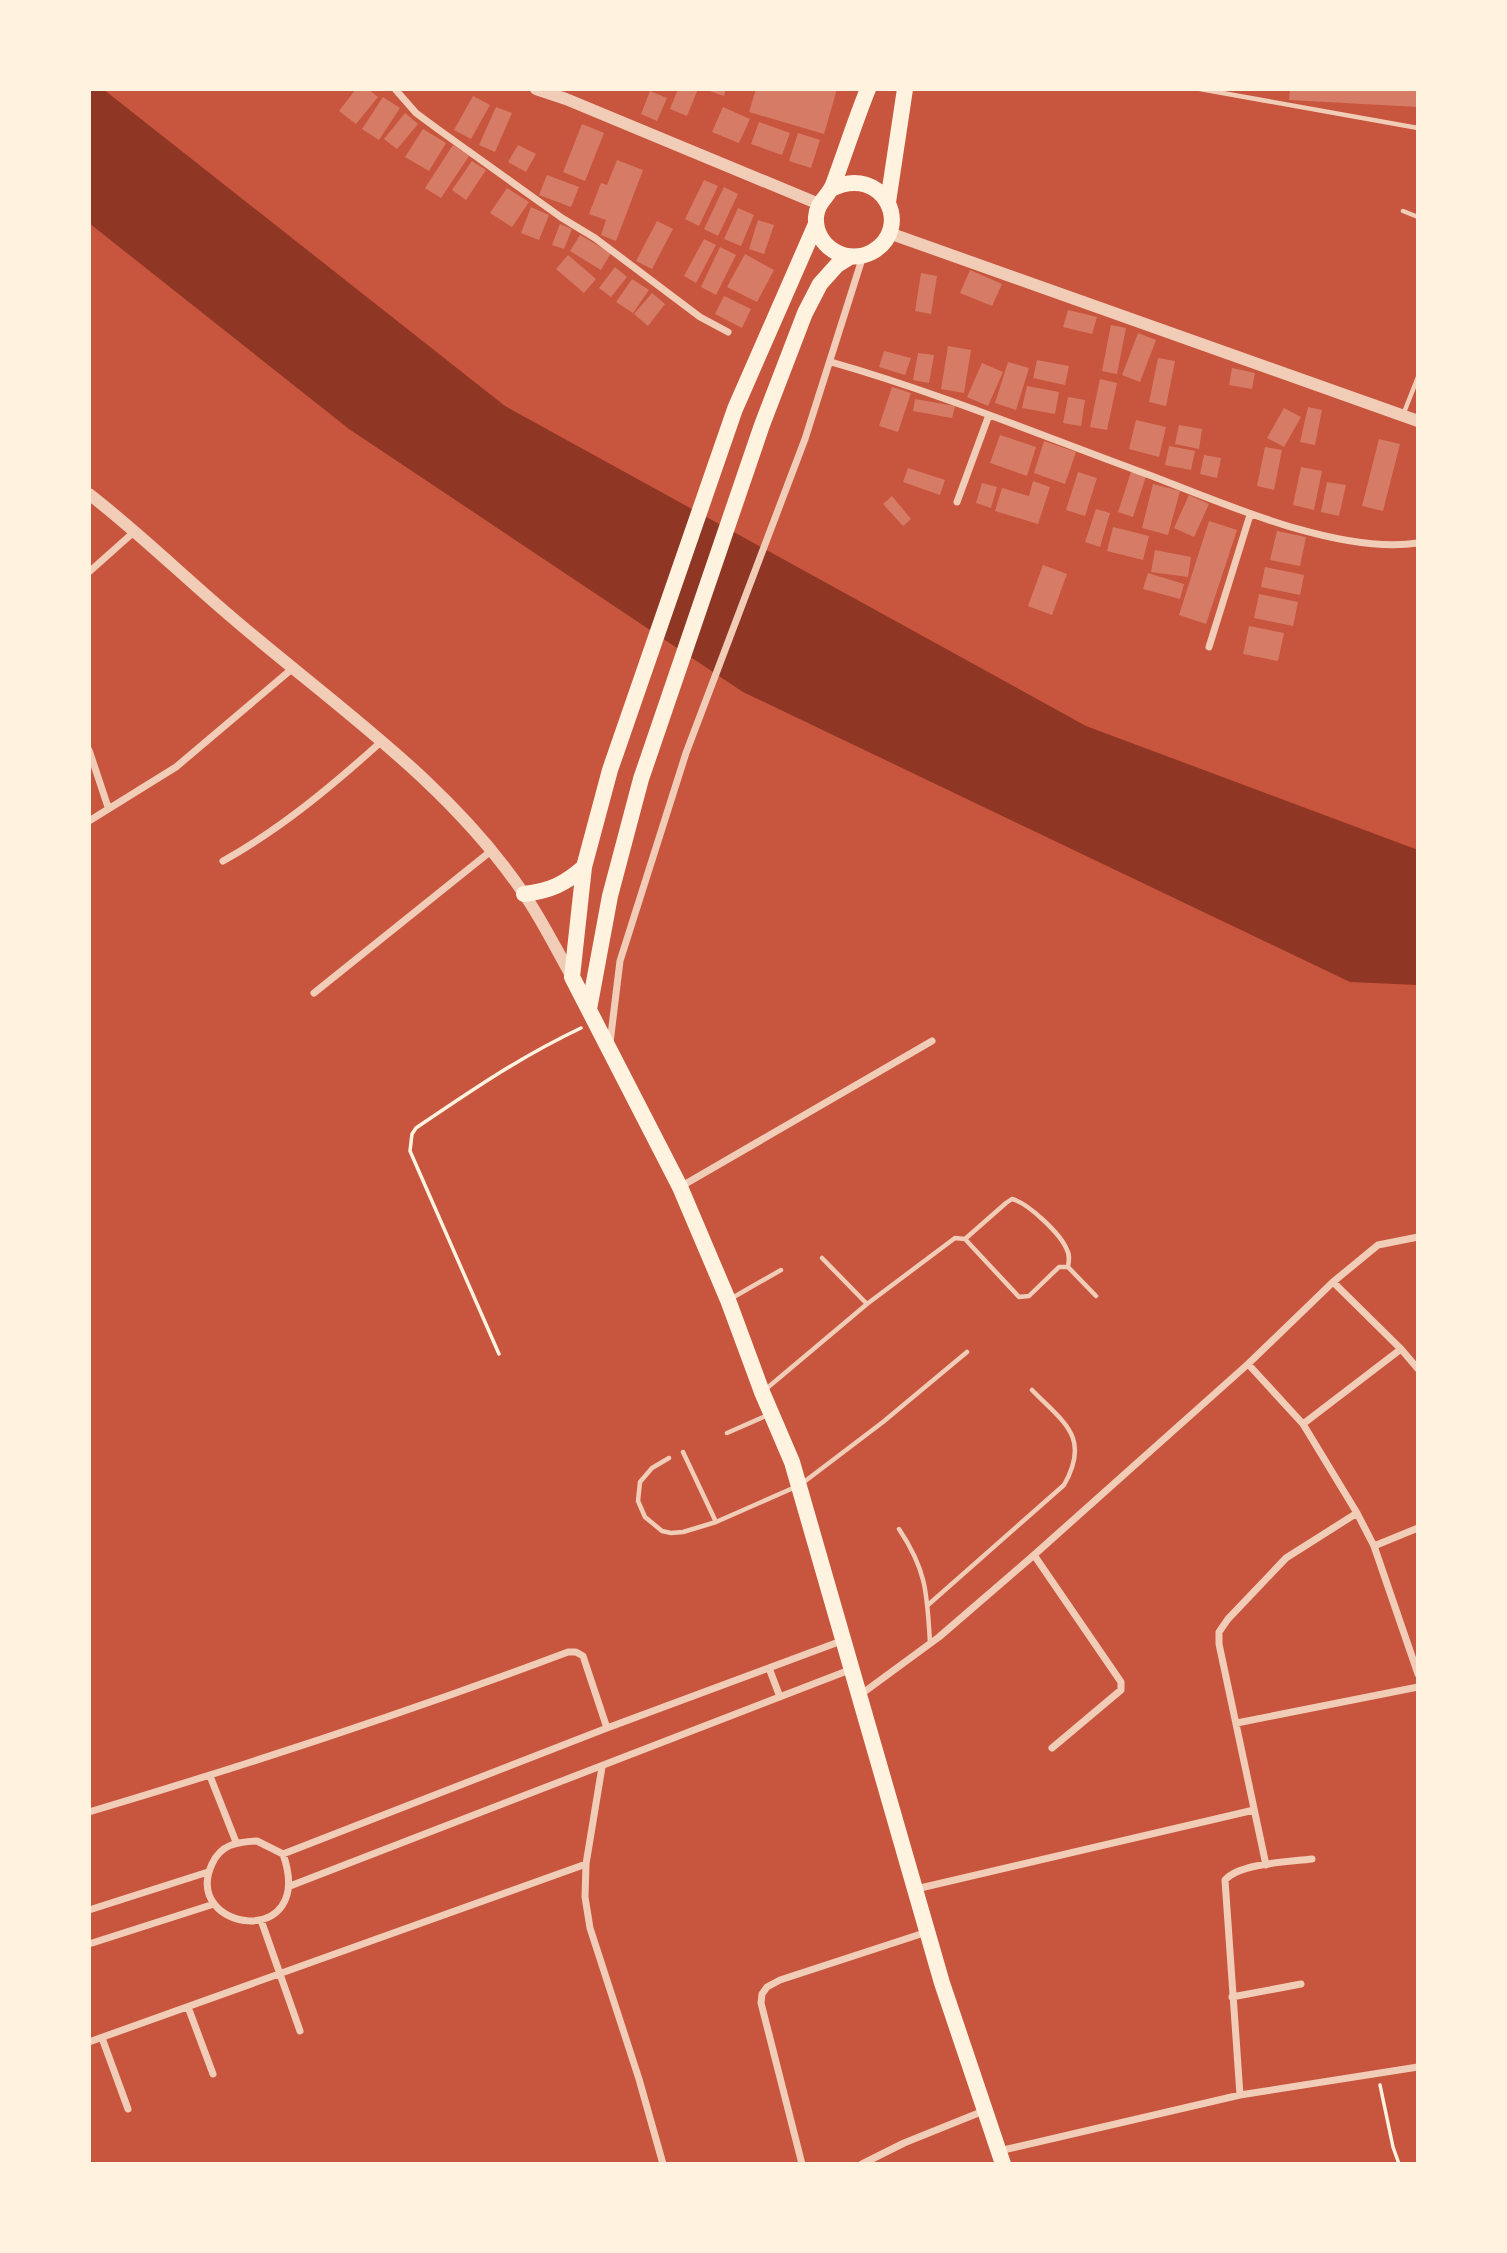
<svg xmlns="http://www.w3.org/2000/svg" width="1507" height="2253" font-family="'Titillium Web',sans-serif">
	<rect width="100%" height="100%" fill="#c8553d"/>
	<path fill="#8f3625" d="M89,89H103L505,406L1086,726L1418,850V985L1350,982L743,692L349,429L89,223Z"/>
	<path fill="#d67c66" d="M356,89H368L378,97L356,124L339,111Z
		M678,89H698L687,116L670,109Z
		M704,89H726L724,96Z
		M756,89H837L824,134L749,112Z
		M1290,89H1418V107L1289,100Z
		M650,91L667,98L657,121L641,114Z
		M473,96L490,105L471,139L454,130Z
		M383,97L400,108L379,140L362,129Z
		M496,107L512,113L495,152L479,145Z
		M723,107L750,119L739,143L712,132Z
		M405,113L418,124L397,149L384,139Z
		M759,122L790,133L782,155L751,144Z
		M582,124L604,133L585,181L563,172Z
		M423,129L446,143L429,171L405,157Z
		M798,133L820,140L811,168L789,161Z
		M453,145L469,156L441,198L425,188Z
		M518,145L536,154L526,172L508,162Z
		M617,160L643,170L616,241L601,235L606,220L589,214L601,183L607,185Z
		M472,161L486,170L466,200L452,190Z
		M547,175L579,187L571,207L539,195Z
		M704,180L718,186L699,226L685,219Z
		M724,187L738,194L718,236L704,229Z
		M507,188L529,202L512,227L490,213Z
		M531,207L549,215L539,240L521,233Z
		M738,208L754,215L741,246L724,239Z
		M758,220L774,225L764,254L749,249Z
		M657,221L673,229L652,269L636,261Z
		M560,224L572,229L564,249L552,245Z
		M580,235L611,253L601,270L570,251Z
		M704,239L716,245L696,283L684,276Z
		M720,247L736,255L716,295L701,287Z
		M745,254L774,270L757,302L727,287Z
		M568,255L596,279L584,293L556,269Z
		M615,267L627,277L611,297L599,288Z
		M970,270L1002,284L992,306L960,293Z
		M921,273L937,276L931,314L915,311Z
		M632,279L649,290L633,313L616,302Z
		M652,293L665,304L648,326L634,314Z
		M724,296L751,309L742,328L715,314Z
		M1068,310L1097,317L1092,334L1063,327Z
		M1111,325L1126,328L1117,374L1102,371Z
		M1138,333L1156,340L1140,382L1122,375Z
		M948,346L971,350L964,393L941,389Z
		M884,351L911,358L905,375L879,367Z
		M918,353L934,355L929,383L913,380Z
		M1158,358L1175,361L1166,406L1149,402Z
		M1037,360L1069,366L1065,385L1033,378Z
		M1008,362L1029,368L1016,410L995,403Z
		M982,363L1003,372L988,406L967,397Z
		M1232,368L1255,373L1252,389L1229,385Z
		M1100,379L1117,383L1107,430L1090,427Z
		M1027,386L1059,392L1055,414L1022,408Z
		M892,387L911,393L898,432L879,426Z
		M1068,397L1085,400L1081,426L1063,423Z
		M915,399L955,406L952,418L913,411Z
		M1308,407L1322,410L1315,445L1300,442Z
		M1284,408L1301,417L1284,447L1267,438Z
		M1136,420L1166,427L1159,457L1129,449Z
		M1179,425L1202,429L1199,449L1175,444Z
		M1000,435L1036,447L1027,476L990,463Z
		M1379,439L1400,444L1383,511L1362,506Z
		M1044,441L1076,452L1065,484L1034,473Z
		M1169,446L1195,451L1191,470L1165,465Z
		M1265,447L1282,450L1274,490L1257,486Z
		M1204,455L1221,458L1217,478L1200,474Z
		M1301,467L1322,471L1314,510L1293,505Z
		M908,468L945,480L940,495L903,482Z
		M1078,472L1097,478L1085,516L1066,510Z
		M1131,472L1146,476L1133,517L1118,512Z
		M1033,481L1050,487L1038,524L995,511L1002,488L1029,496Z
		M1327,482L1346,485L1339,516L1321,512Z
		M982,483L997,487L991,508L976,503Z
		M1153,484L1180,491L1168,535L1142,528Z
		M1189,495L1209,504L1194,537L1174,528Z
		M892,496L911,519L903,526L883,504Z
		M1096,509L1110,513L1100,547L1085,542Z
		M1209,521L1237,530L1206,624L1179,615Z
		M1113,527L1149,536L1143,560L1107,551Z
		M1277,531L1306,537L1300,566L1270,560Z
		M1155,550L1191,557L1188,577L1151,572Z
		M1043,565L1067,574L1052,615L1028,606Z
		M1265,567L1304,575L1300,595L1261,587Z
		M1148,573L1184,584L1180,599L1143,589Z
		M1259,594L1298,602L1293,626L1254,618Z
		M1249,626L1284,633L1278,661L1243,654Z"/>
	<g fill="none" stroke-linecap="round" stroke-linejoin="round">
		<path stroke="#fff3e0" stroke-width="3.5" d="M499,1354L410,1151L412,1134L416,1128C472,1090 520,1057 581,1028
			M1380,2085L1393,2147L1399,2164"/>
		<path stroke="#f1ccb7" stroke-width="4.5" d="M1200,89L1418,128
			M1403,211L1418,217
			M1403,415L1418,377
			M965,1239L1006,1203L1012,1199C1028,1203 1061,1234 1067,1250C1070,1255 1069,1260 1068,1267
			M822,1258L867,1304
			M732,1298L781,1270
			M766,1389L867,1304L955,1238L965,1239L1019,1297L1029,1296L1059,1267H1068L1096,1296
			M727,1433L768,1415
			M683,1452L716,1522
			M669,1458L652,1468L640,1482L638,1501L645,1517L662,1531L671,1533L683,1532L716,1522L800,1485L883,1422L967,1352
			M899,1529C927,1571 927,1594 930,1643
			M928,1605L1064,1485C1091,1437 1064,1423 1032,1390"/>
		<path stroke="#f1ccb7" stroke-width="7" d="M395,89L416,113L439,130L562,218L595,238L700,317L728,332
			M831,362C940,393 1045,437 1152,476C1224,504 1340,555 1418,543
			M957,502L989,415
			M89,572L135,531
			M1209,647L1250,515
			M89,750L108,807
			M89,821L176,767L293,668
			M223,861C282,828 332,786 382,741
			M314,993L491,851
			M610,1043L620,961L686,753L805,439L863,256
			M680,1187L932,1041
			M1333,1282L1401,1349L1418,1369
			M1248,1364L1303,1424L1357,1513L1374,1546L1418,1674
			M1303,1424L1401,1349
			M1374,1546L1418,1528
			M1034,1555L1121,1682V1690L1052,1748
			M769,1668L780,1697
			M860,1695L939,1637L1034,1555L1248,1364L1333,1282L1378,1245L1418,1237
			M1237,1723L1418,1687
			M602,1767L586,1864L585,1897L590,1928L639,2079L663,2164
			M210,1776L236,1842
			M89,1812C250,1764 411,1711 568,1652H576L583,1656L607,1728
			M257,1841L283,1854C317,1951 181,1932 212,1864C221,1844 237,1842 257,1841Z
			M283,1854L607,1728L844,1640
			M1266,1865L1219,1644V1632L1228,1619L1286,1558L1357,1513
			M290,1886L852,1669
			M916,1889L1254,1810
			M89,1910L208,1872
			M261,1920L300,2031
			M89,1944L214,1904
			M1232,1997L1301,1984
			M188,2007L213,2074
			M102,2038L128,2109
			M89,2042L586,1864
			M1240,2095L1225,1880C1240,1863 1289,1862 1312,1859
			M999,2151L1240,2095L1418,2067
			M802,2164L761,2003L762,1994L767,1987L780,1980L927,1932
			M862,2164L904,2143L986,2110"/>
		<path stroke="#f1ccb7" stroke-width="12" d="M536,89L566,99L819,204
			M889,233L1418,421
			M89,494C138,532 182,575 229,615C331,703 448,781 524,894C542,920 556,949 572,977"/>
		<path stroke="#fff3e0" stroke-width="16" d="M831,189C884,163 914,229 872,252C861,258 847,258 836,252C823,245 815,232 816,217C817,202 828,197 833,185C845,153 855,121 868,89
			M888,202L905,89
			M816,224L735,409L610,770L584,867L572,977L680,1187L728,1300L762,1392L792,1462L942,1983L1003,2164
			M524,894C550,891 565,884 584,867
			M589,1009L610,896L641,779L762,425L805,313L820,284L837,265L850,257"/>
	</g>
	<rect width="1507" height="2253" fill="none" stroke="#fff3e0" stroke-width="182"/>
</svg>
